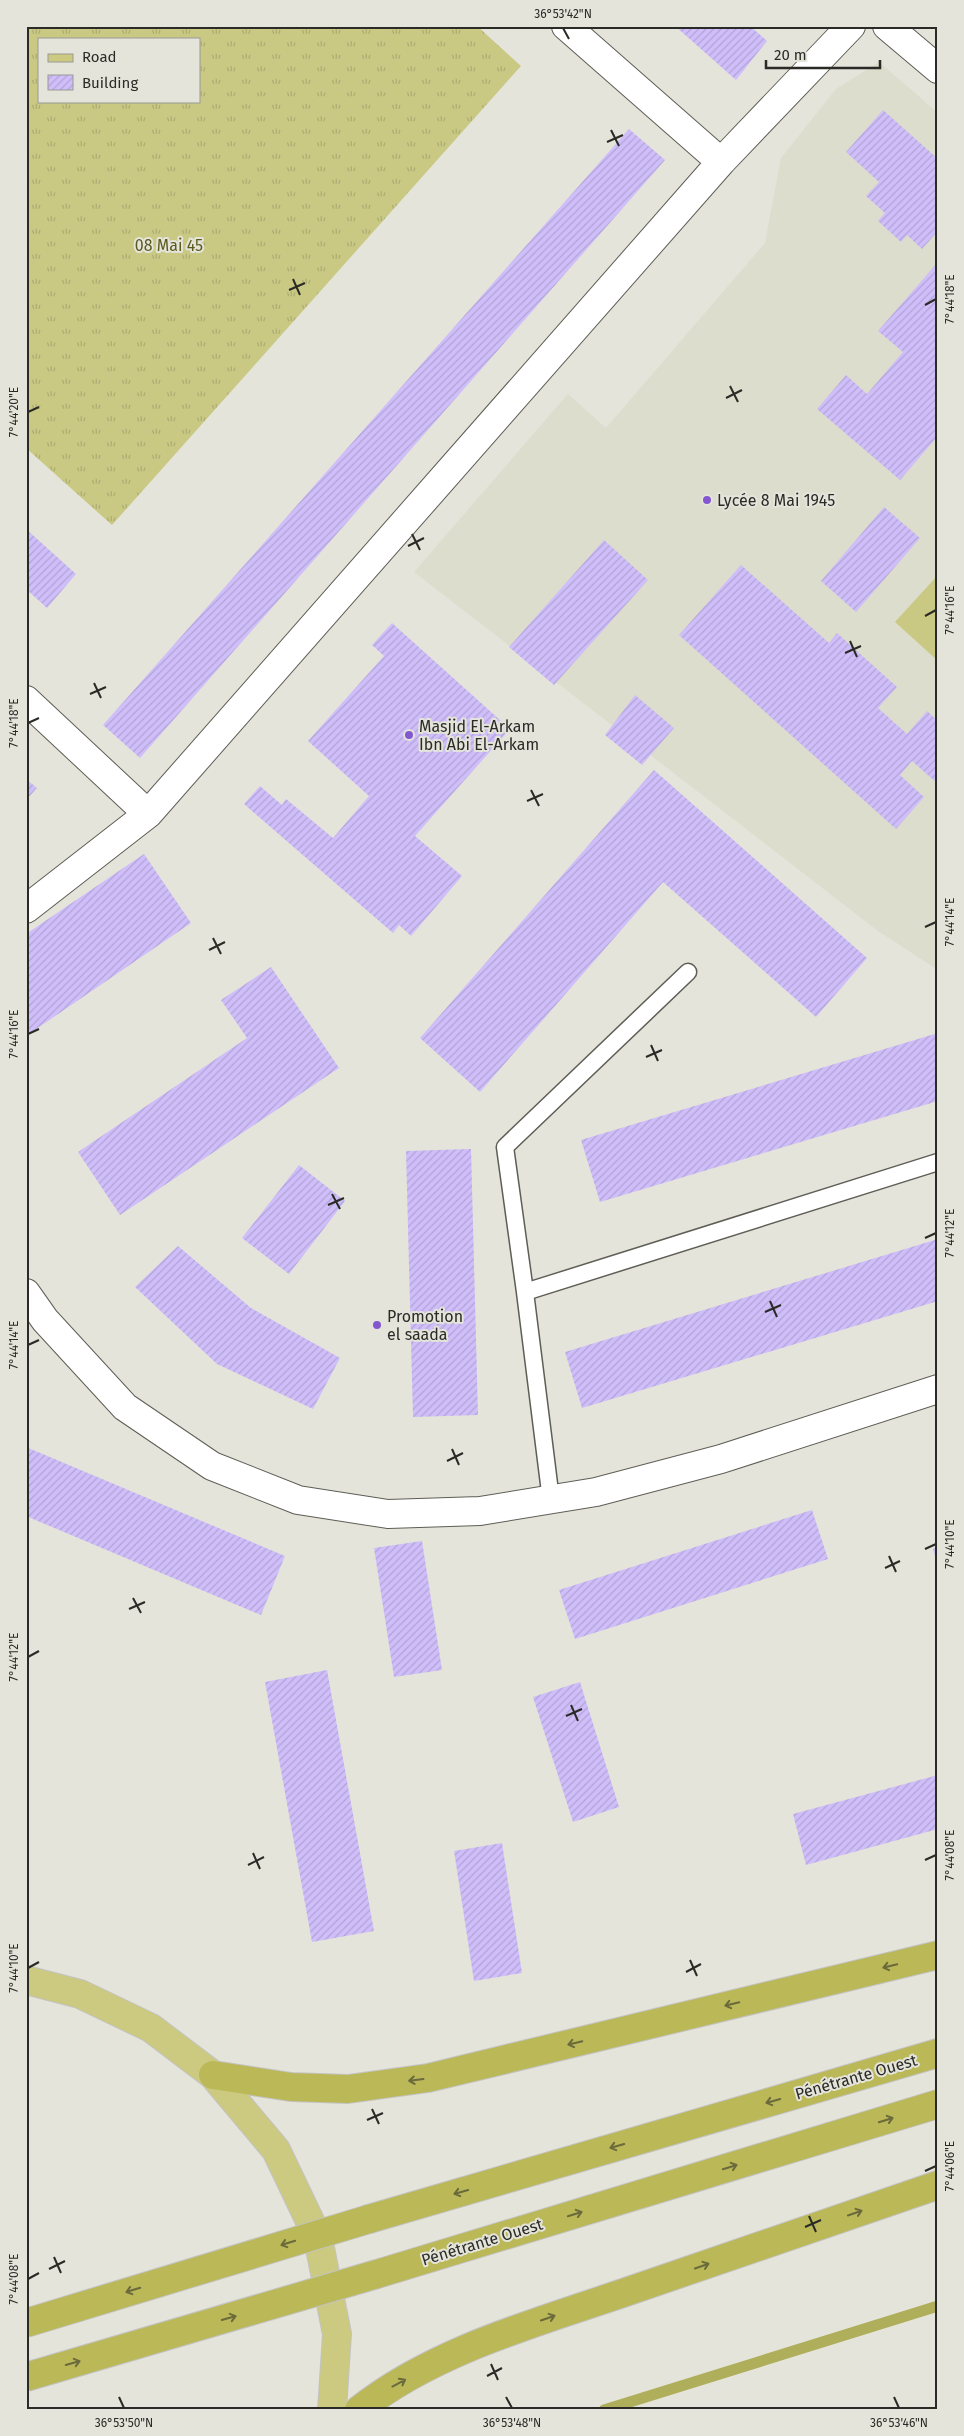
<svg xmlns="http://www.w3.org/2000/svg" width="964" height="2436" font-family="'Fira Sans',sans-serif">
	<defs>
		<pattern id="grass-tufts" width="24" height="20" patternUnits="userSpaceOnUse" patternTransform="scale(1.25)"><rect width="24" height="20" fill="#c9c984"/><path d="M3 7l-1-3M5 7V3M7 7l1-3M15 17l-1-3M17 17v-4M19 17l1-3" fill="none" stroke="#adad72"/></pattern>
		<pattern id="building-hatch" width="6" height="6" patternUnits="userSpaceOnUse" patternTransform="scale(1.25)"><rect width="6" height="6" fill="#cfbefa"/><path d="M-1 1l2-2M0 6l6-6M5 7l2-2" fill="none" stroke="#b2a3d6"/></pattern>
	</defs>
	<rect width="100%" height="100%" fill="#e4e4db"/>
	<path fill="#dcddcc" d="M879,62L938,113V970L878,931L414,572L568,394L606,428L765,243L781,158L836,89Z"/>
	<path fill="url(#grass-tufts)" fill-rule="evenodd" d="M26,26H477L521,66L112,525L26,448ZM39,39H199V101H39Z"/>
	<path fill="#c9c984" d="M938,575V661L895,622Z"/>
	<g fill="none" stroke-linecap="round" stroke-linejoin="round">
		<path stroke="#afae5b" stroke-width="11" d="M604,2410L938,2306"/>
	</g>
	<path fill="url(#building-hatch)" d="M675,26H750L767,41L736,80Z
		M883,110L938,159V231L922,249L907,235L901,242L878,221L885,213L866,196L879,182L846,152Z
		M629,129L665,160L140,758L103,725Z
		M938,262V436L900,480L817,409L846,375L867,394L903,352L878,331Z
		M884,507L920,538L856,612L821,581Z
		M26,529L76,574L47,608L26,589Z
		M604,540L648,580L554,685L509,647Z
		M741,565L829,643L837,633L897,687L878,708L907,734L927,711L938,721V784L912,761L900,775L924,797L896,829L679,635Z
		M392,623L510,729L415,836L462,876L411,936L399,925L393,933L244,804L260,786L282,805L286,799L333,838L369,796L308,741L384,656L372,645Z
		M635,695L674,728L642,765L605,735Z
		M654,770L867,958L816,1017L663,882L480,1092L420,1038Z
		M26,779L37,788L26,800Z
		M144,854L191,923L26,1036V934Z
		M271,967L339,1068L120,1215L78,1152L247,1038L221,1000Z
		M938,1033V1101L600,1202L581,1140Z
		M471,1149L478,1415L413,1417L406,1151Z
		M299,1165L345,1201L289,1274L242,1238Z
		M938,1239V1301L582,1408L565,1352Z
		M178,1246L251,1308L340,1358L313,1409L217,1364L135,1287Z
		M26,1447L285,1556L261,1615L26,1516Z
		M812,1510L828,1559L575,1639L559,1590Z
		M422,1541L442,1670L394,1677L374,1548Z
		M938,1547V1563H937L933,1549Z
		M327,1670L374,1931L312,1942L265,1682Z
		M580,1682L619,1807L573,1822L533,1697Z
		M938,1775V1829L806,1865L793,1814Z
		M502,1843L522,1973L474,1981L454,1851Z"/>
	<g fill="none" stroke-linecap="round" stroke-linejoin="round">
		<defs>
			<path id="service" d="M525,1292L505,1147L688,972
				M551,1500L525,1292L938,1162"/>
			<path id="minor" d="M566,26L721,162
				M887,26L938,69
				M26,700L148,814
				M26,909L148,814L721,162L851,26
				M26,1293L45,1320L125,1407L212,1466L298,1500L388,1514L480,1511L596,1492L721,1459L938,1389"/>
			<path id="primary" d="M26,1980L80,1994L151,2028L213,2075L276,2150L318,2238L337,2334L332,2410"/>
			<path id="trunk" d="M213,2075L291,2087L348,2089L428,2078L938,1955
				M369,2219L938,2053
				M377,2274L938,2104
				M359,2410C433,2351 535,2323 623,2293C728,2257 833,2221 938,2185"/>
		</defs>
		<use href="#service" stroke="#5e5e56" stroke-width="19"/>
		<use href="#minor" stroke="#5e5e56" stroke-width="30"/>
		<use href="#primary" stroke="#c3c3c2" stroke-width="30"/>
		<use href="#trunk" stroke="#c3c3c2" stroke-width="30"/>
		<use href="#service" stroke="#fff" stroke-width="16"/>
		<use href="#minor" stroke="#fff" stroke-width="28"/>
		<use href="#primary" stroke="#ccca81" stroke-width="28"/>
		<use href="#trunk" stroke="#bbb857" stroke-width="28"/>
		<defs>
			<path id="trunk-bridge" d="M26,2323L369,2219
				M26,2377L377,2274"/>
		</defs>
		<use href="#trunk-bridge" stroke="#c3c3c2" stroke-width="30" stroke-linecap="butt"/>
		<use href="#trunk-bridge" stroke="#bbb857" stroke-width="28"/>
	</g>
	<defs><path id="oneway-shaft" d="M-6 0H5M1.5-3L5.5 0L1.5 3" fill="none" stroke-width="1.6" stroke-linecap="round" stroke-linejoin="round" transform="scale(1.25)"/></defs>
	<g stroke="#6b6a3c">
		<use href="#oneway-shaft" transform="translate(890 1966) rotate(166)"/>
		<use href="#oneway-shaft" transform="translate(732 2004) rotate(166)"/>
		<use href="#oneway-shaft" transform="translate(575 2043) rotate(166)"/>
		<use href="#oneway-shaft" transform="translate(416 2080) rotate(173)"/>
		<use href="#oneway-shaft" transform="translate(773 2101) rotate(164)"/>
		<use href="#oneway-shaft" transform="translate(886 2120) rotate(-17)"/>
		<use href="#oneway-shaft" transform="translate(617 2146) rotate(164)"/>
		<use href="#oneway-shaft" transform="translate(730 2167) rotate(-17)"/>
		<use href="#oneway-shaft" transform="translate(461 2192) rotate(164)"/>
		<use href="#oneway-shaft" transform="translate(855 2213) rotate(-19)"/>
		<use href="#oneway-shaft" transform="translate(575 2214) rotate(-17)"/>
		<use href="#oneway-shaft" transform="translate(288 2243) rotate(163)"/>
		<use href="#oneway-shaft" transform="translate(702 2266) rotate(-19)"/>
		<use href="#oneway-shaft" transform="translate(133 2290) rotate(163)"/>
		<use href="#oneway-shaft" transform="translate(229 2318) rotate(-16)"/>
		<use href="#oneway-shaft" transform="translate(548 2318) rotate(-19)"/>
		<use href="#oneway-shaft" transform="translate(73 2363) rotate(-16)"/>
		<use href="#oneway-shaft" transform="translate(399 2383) rotate(-28)"/>
	</g>
	<path fill="none" stroke="#2a2a26" stroke-width="2" d="M563,28L569,39M611,130L619,146M607,142L623,135M293,279L300,295M289,290L305,283M925,305L936,299M730,386L738,402M726,398L742,390M28,412L39,407M412,534L420,550M408,546L424,538M925,616L936,610M850,641L857,657M845,653L861,646M94,683L101,698M90,694L106,687M28,723L39,718M531,790L539,806M527,801L543,794M925,927L936,922M213,938L221,954M209,950L225,942M28,1034L39,1029M651,1045L658,1061M646,1057L662,1050M332,1194L340,1209M328,1205L344,1198M925,1238L936,1233M770,1301L777,1317M765,1312L781,1305M28,1345L39,1340M452,1449L459,1465M447,1461L463,1453M925,1549L936,1544M889,1556L896,1572M885,1568L900,1561M133,1598L141,1613M129,1609L145,1602M28,1657L39,1651M571,1705L578,1721M566,1716L582,1709M253,1853L260,1869M925,1860L936,1855M248,1865L264,1857M690,1960L697,1976M28,1968L39,1962M686,1972L701,1964M372,2109L379,2124M367,2120L383,2113M925,2171L936,2166M809,2216L816,2232M805,2227L821,2220M54,2257L61,2273M49,2269L65,2261M28,2279L39,2273M491,2364L498,2380M487,2376L502,2368M119,2397L124,2408M506,2397L512,2408M894,2397L899,2408"/>
	<g fill="#8357d0" stroke="#e4e4db" stroke-width="2">
		<circle cx="707" cy="500" r="5"/>
		<circle cx="409" cy="735" r="5"/>
		<circle cx="377" cy="1325" r="5"/>
	</g>
	<g text-anchor="middle" dominant-baseline="central" stroke-width="4" stroke-linejoin="round" paint-order="stroke">
		<g font-size="16" fill="#5b5a1d" stroke="#e4e4db">
			<text x="169" y="245">08 Mai 45</text>
		</g>
		<g font-size="16" fill="#2a2a26" stroke="#e4e4db" text-anchor="start">
			<text x="717" y="500">Lycée 8 Mai 1945</text>
			<text x="419" y="726">Masjid El-Arkam<tspan x="419" dy="18">Ibn Abi El-Arkam</tspan></text>
			<text x="387" y="1316">Promotion<tspan x="387" dy="18">el saada</tspan></text>
		</g>
		<g font-size="16" fill="#2a2a26" stroke="#e4e4db">
			<text transform="translate(856 2077) rotate(-16)">Pénétrante Ouest</text>
			<text transform="translate(482 2242) rotate(-17)">Pénétrante Ouest</text>
		</g>
	</g>
	<rect width="964" height="2436" fill="none" stroke="#e4e4db" stroke-width="55"/>
	<rect x="38" y="38" width="162" height="65" fill="#e4e4db" stroke="#9a9a93"/>
	<rect x="48" y="54" width="25" height="8" fill="#ccca81" stroke="#9a9a93"/>
	<text x="82" y="62" font-size="15" fill="#2a2a26">Road</text>
	<rect x="48" y="75" width="25" height="15" fill="url(#building-hatch)" stroke="#9a9a93"/>
	<text x="82" y="88" font-size="15" fill="#2a2a26">Building</text>
	<path d="M766 60v8h114v-8" fill="none" stroke="#2a2a26" stroke-width="2.5"/>
	<text x="774" y="60" font-size="15" fill="#2a2a26" stroke="#e4e4db" stroke-width="4" paint-order="stroke">20 m</text>
	<rect x="28" y="28" width="908" height="2380" fill="none" stroke="#2a2a26" stroke-width="2"/>
	<g font-size="12" text-anchor="middle" fill="#2a2a26">
		<text x="563" y="18">36°53'42"N</text>
		<text transform="translate(950 299) rotate(-90)" y="4">7°44'18"E</text>
		<text transform="translate(14 412) rotate(-90)" y="4">7°44'20"E</text>
		<text transform="translate(950 610) rotate(-90)" y="4">7°44'16"E</text>
		<text transform="translate(14 723) rotate(-90)" y="4">7°44'18"E</text>
		<text transform="translate(950 922) rotate(-90)" y="4">7°44'14"E</text>
		<text transform="translate(14 1034) rotate(-90)" y="4">7°44'16"E</text>
		<text transform="translate(950 1233) rotate(-90)" y="4">7°44'12"E</text>
		<text transform="translate(14 1345) rotate(-90)" y="4">7°44'14"E</text>
		<text transform="translate(950 1544) rotate(-90)" y="4">7°44'10"E</text>
		<text transform="translate(14 1657) rotate(-90)" y="4">7°44'12"E</text>
		<text transform="translate(950 1855) rotate(-90)" y="4">7°44'08"E</text>
		<text transform="translate(14 1968) rotate(-90)" y="4">7°44'10"E</text>
		<text transform="translate(950 2166) rotate(-90)" y="4">7°44'06"E</text>
		<text transform="translate(14 2279) rotate(-90)" y="4">7°44'08"E</text>
		<text x="124" y="2427">36°53'50"N</text>
		<text x="512" y="2427">36°53'48"N</text>
		<text x="899" y="2427">36°53'46"N</text>
	</g>
</svg>
